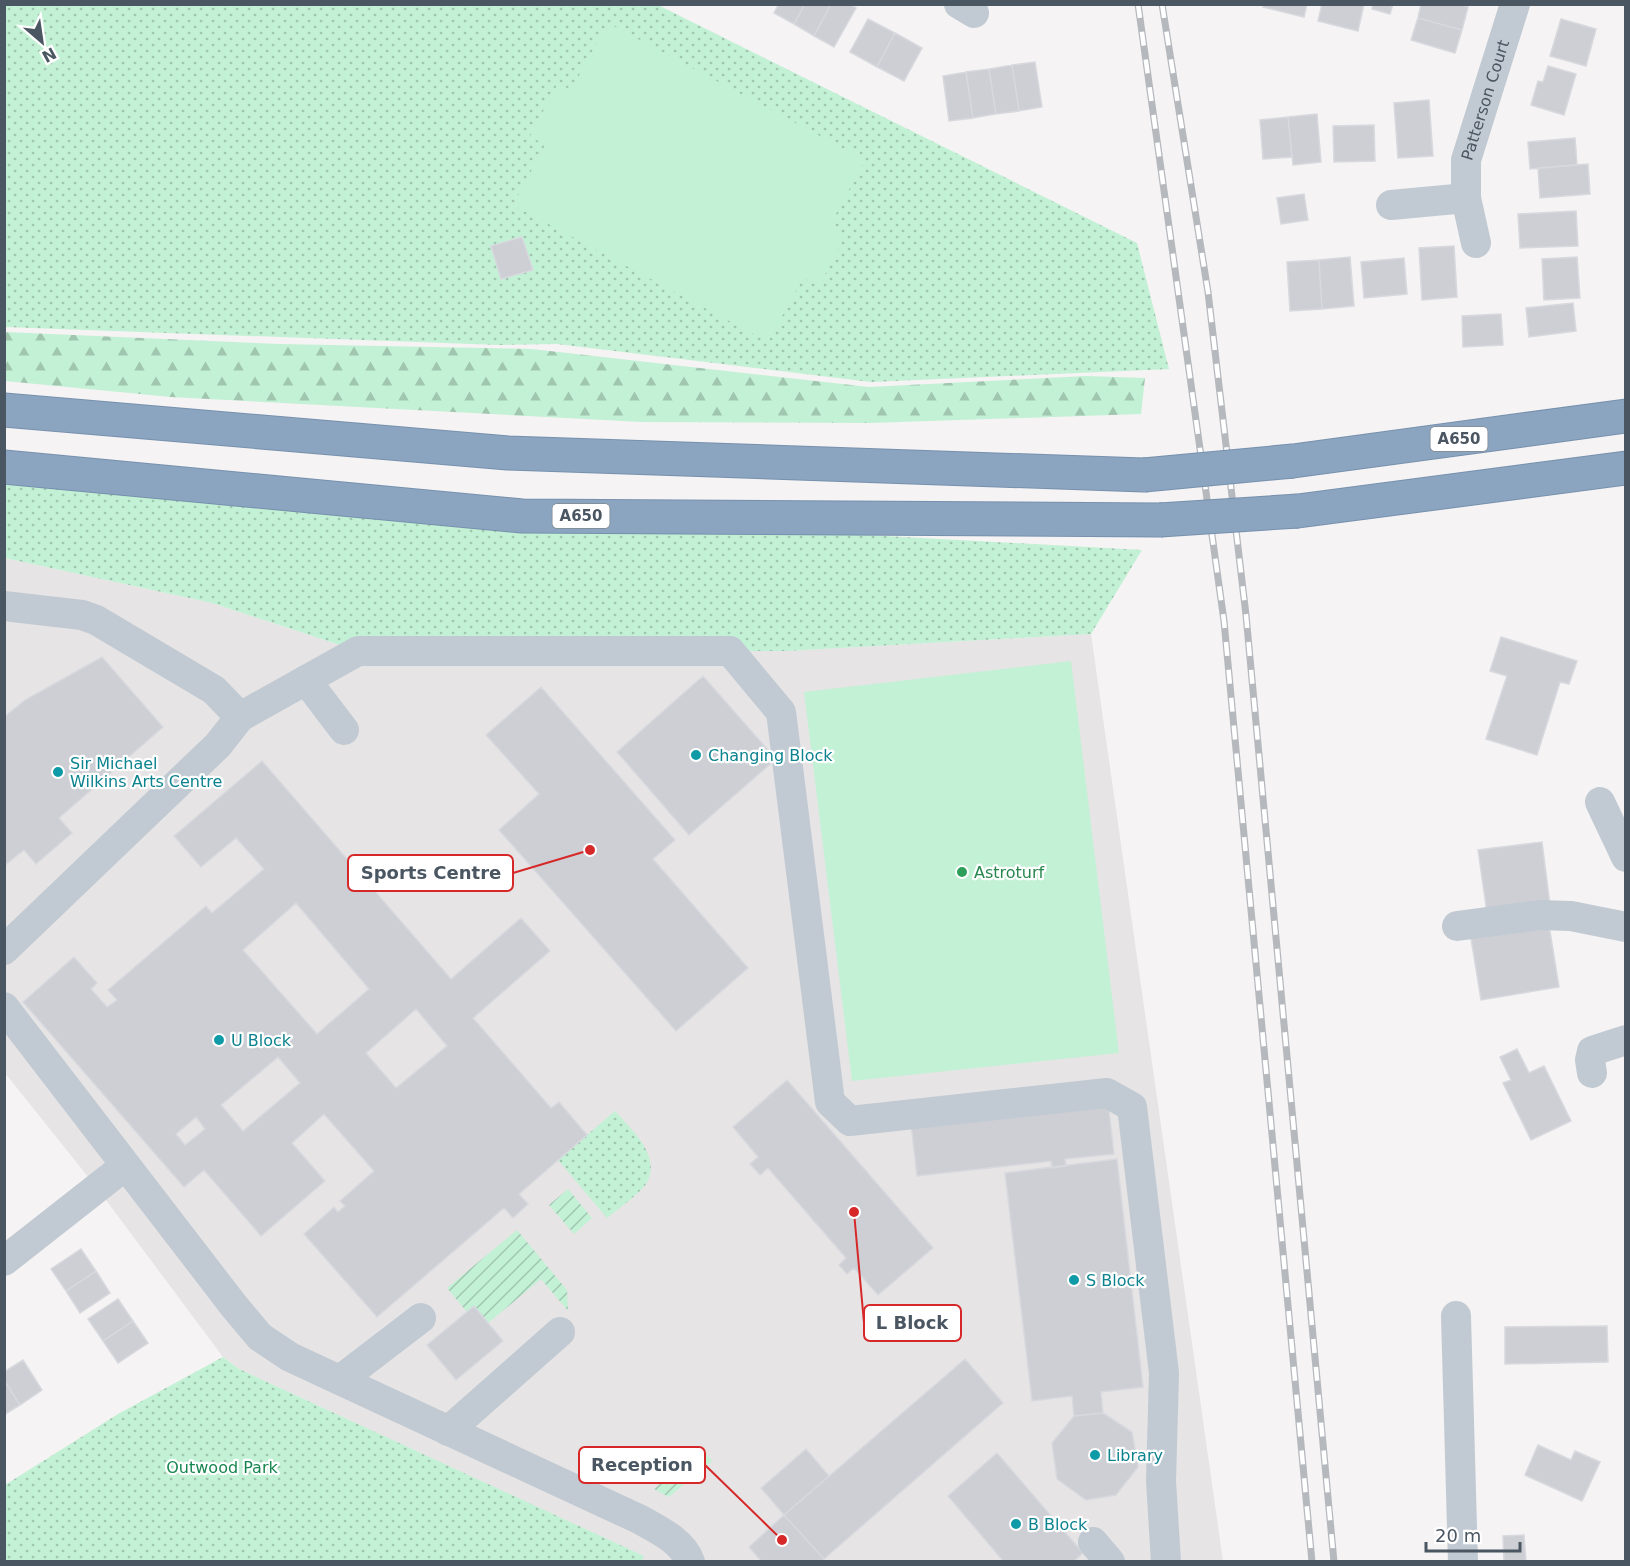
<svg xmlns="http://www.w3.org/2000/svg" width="1630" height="1566" font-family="'DejaVu Sans',sans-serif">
	<defs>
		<pattern id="grass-dots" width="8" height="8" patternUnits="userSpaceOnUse" patternTransform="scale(1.5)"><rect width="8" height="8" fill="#c3f1d5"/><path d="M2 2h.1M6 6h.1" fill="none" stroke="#a0c6b0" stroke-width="1.8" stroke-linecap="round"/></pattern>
		<pattern id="forest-firs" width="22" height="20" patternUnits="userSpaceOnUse" patternTransform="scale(1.5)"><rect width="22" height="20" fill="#c3f1d5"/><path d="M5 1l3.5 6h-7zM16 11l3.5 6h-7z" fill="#a0c6b0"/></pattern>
		<pattern id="garden-furrows" width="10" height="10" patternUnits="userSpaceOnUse" patternTransform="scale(1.5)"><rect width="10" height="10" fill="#c3f1d5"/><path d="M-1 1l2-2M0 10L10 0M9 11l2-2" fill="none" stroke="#a0c6b0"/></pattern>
	</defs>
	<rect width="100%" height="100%" fill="#f5f3f3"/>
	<path fill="#e6e4e5" d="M5,558L212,603L358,651H787L1091,634L1223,1561H642L643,1556L239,1369L223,1357L97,1188L5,1073Z"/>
	<path fill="url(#grass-dots)" d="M656,4L1137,243L1169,369L871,382L557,344L500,345L5,327V5Z
		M5,467L522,516L1142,550L1091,634L787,651H358L212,603L5,558Z
		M615,1111C631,1129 663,1157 646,1184C640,1193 617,1210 607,1218L558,1160Z
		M223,1357L239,1369L644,1556L642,1561H5V1485L118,1414Z"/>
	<path fill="url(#forest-firs)" d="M5,332L279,344L532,349L869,387L1086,376L1145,378L1141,414L870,423L642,422L171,397L5,381Z"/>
	<path fill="url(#garden-furrows)" d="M568,1189L592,1218L574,1234L549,1205Z
		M517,1230L567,1290L568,1311L541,1279L488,1323L474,1306L467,1312L447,1288Z
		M701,1448L712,1461L669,1497L654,1489Z"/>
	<path fill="#c3f1d5" d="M608,23L865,160L829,227L845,236L819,286L803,278L768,342L513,205L545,145L530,136L558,83L571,90Z
		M1071,661L1119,1053L852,1081L804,692Z"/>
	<path fill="#cdcfd5" stroke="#d7d9de" stroke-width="1.5" fill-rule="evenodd" d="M779,4H805L794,24L774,13Z
		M805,4H831L814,36L794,24Z
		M831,4H849L856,8L834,47L814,36Z
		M1264,4H1307L1304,17L1263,7Z
		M1322,4H1364L1358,31L1318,21Z
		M1373,4H1393L1390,14L1372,9Z
		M1421,4H1460L1468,7L1462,30L1418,18Z
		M1418,18L1462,30L1455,53L1411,40Z
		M868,19L895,33L877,67L850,52Z
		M1561,19L1596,29L1586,66L1550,56Z
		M895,33L922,48L904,81L877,67Z
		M1035,62L1042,107L1019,111L1012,65Z
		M1012,65L1019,111L996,114L989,69Z
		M1548,66L1576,74L1564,115L1531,105L1538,81L1543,82Z
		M989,69L996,114L973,118L966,72Z
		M966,72L973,118L949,121L943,76Z
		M1429,100L1433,156L1398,158L1394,103Z
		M1317,114L1321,162L1293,165L1288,117Z
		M1288,117L1292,157L1263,159L1260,120Z
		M1374,125L1375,161L1334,162L1333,126Z
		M1575,138L1577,165L1530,169L1528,142Z
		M1588,164L1590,194L1540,198L1538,168Z
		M1304,194L1308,220L1281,224L1277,198Z
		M1576,211L1578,246L1520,248L1518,214Z
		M522,237L533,270L501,279L491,246Z
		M1454,246L1457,297L1422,300L1419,248Z
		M1350,257L1354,306L1322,309L1319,260Z
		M1577,257L1580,298L1544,300L1542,259Z
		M1404,258L1407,294L1364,298L1361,262Z
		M1319,260L1322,309L1290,311L1287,262Z
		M1573,303L1576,331L1529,337L1526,308Z
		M1501,314L1503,345L1463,347L1462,316Z
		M1501,637L1577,661L1569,684L1560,682L1537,755L1486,739L1507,676L1490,671Z
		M102,657L163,727L59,818L72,833L36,864L24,850L4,866V717L25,700Z
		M703,676L776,759L689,835L617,752Z
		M541,687L675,840L653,859L748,968L676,1031L499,830L539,794L486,735Z
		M262,761L451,979L521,918L550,951L473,1018L551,1108L559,1102L587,1135L519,1194L528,1204L513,1218L504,1208L377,1317L304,1234L334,1207L338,1212L345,1206L340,1201L374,1171L324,1114L292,1143L325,1181L261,1236L204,1170L184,1187L23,1002L74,957L97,983L91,989L107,1007L117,1000L108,990L206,906L212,913L264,869L236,838L201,867L174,836ZM296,903L369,989L317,1034L243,950ZM416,1009L447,1046L396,1088L366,1053ZM278,1057L300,1083L243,1131L221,1105ZM196,1117L205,1129L185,1145L176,1134Z
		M1542,842L1550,905L1487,913L1478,850Z
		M1548,919L1559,987L1481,1000L1470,932Z
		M1517,1049L1529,1073L1544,1066L1571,1121L1531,1140L1503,1083L1511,1080L1500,1057Z
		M787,1080L933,1248L878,1295L854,1268L847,1274L839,1265L846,1258L768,1168L760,1175L750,1164L758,1157L733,1127Z
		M1107,1093L1114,1154L1065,1159L1066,1166L1052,1168L1051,1161L917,1176L910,1116Z
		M1117,1159L1143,1387L1101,1392L1103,1413L1074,1416L1072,1396L1032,1401L1005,1173Z
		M81,1249L96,1271L66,1291L51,1269Z
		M96,1271L110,1293L80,1313L66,1291Z
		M118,1299L133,1321L103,1341L88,1319Z
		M474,1306L503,1341L456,1380L427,1345Z
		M133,1321L148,1343L118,1363L103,1341Z
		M1607,1326L1608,1362L1505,1364V1327Z
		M965,1359L1003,1403L824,1559L784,1515Z
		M23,1360L42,1390L20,1405L4,1380V1372Z
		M4,1380L20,1405L4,1415Z
		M1103,1413L1132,1432L1138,1467L1116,1495L1086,1500L1057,1479L1052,1443L1074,1416Z
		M1538,1445L1571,1460L1575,1451L1600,1462L1582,1501L1525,1475Z
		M806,1449L829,1476L784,1515L761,1488Z
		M997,1453L1083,1553L1073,1562H1004L948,1496Z
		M784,1515L824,1559L821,1562H762L749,1547Z
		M1524,1535L1526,1562H1504L1503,1536Z"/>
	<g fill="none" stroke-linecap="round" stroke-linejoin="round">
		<defs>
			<path id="highway" d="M4,410L508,453L1144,475
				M1293,461L1626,416
				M4,467L522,516L1160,520
				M1298,511L1626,468"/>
		</defs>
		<use href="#highway" stroke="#7690ad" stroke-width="35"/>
		<g stroke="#c1cad2" stroke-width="30">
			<path d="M959,4L974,13"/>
			<path d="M1391,205L1466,198"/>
			<path id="s1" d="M1476,243L1466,198V160L1515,4"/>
			<path d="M4,606L82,615L96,620L214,690L240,717"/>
			<path d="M306,680L344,730"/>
			<path d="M1600,802L1626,857"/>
			<path d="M1457,926L1540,915L1571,916L1626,927"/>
			<path d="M4,950L218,745L240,717L358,651H730L781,712L830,1102L850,1121L1107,1093L1132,1107L1164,1373L1161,1481L1166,1562"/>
			<path d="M4,1007L234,1306L260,1337L290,1357L639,1519C657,1529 683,1541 690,1562"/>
			<path d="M1592,1073L1590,1060L1592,1051L1626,1040"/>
			<path d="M4,1261L125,1166"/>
			<path d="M1456,1316L1463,1562"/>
			<path d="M340,1380L421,1318"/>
			<path d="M448,1431L560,1332"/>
			<path d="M1093,1542L1110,1562"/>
		</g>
		<use href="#highway" stroke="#8ba5c1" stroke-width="33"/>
		<defs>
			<path id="rail" d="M1138,4L1224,621L1312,1562
				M1162,4L1208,292L1246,615L1334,1562"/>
		</defs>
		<use href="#rail" stroke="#b5b8bd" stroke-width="7"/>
		<use href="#rail" stroke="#fff" stroke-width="4.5" stroke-dasharray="14" stroke-linecap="butt"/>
		<defs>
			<path id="highway-bridge" d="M1144,475L1293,461
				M1160,520L1298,511"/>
		</defs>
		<use href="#highway-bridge" stroke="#7690ad" stroke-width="35" stroke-linecap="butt"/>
		<use href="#highway-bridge" stroke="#8ba5c1" stroke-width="33"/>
	</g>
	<g fill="#0f9aa8" stroke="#fff" stroke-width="2">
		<circle cx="696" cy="755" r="6"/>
		<circle cx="58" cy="772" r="6"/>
		<circle cx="219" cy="1040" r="6"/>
		<circle cx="1074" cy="1280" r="6"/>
		<circle cx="1095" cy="1455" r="6"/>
		<circle cx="1016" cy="1524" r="6"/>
	</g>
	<circle fill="#2e9e5b" stroke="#fff" stroke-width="2" cx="962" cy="872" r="6"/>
	<g text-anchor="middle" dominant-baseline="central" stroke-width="4.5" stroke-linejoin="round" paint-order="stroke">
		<g fill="#fff" stroke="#808990" stroke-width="1.5">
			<rect x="1430.5" y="427" width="57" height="24" rx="4.5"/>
			<rect x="552.5" y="504" width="57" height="24" rx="4.5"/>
		</g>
		<g font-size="15" font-weight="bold" fill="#4a5661">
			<text x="1459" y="439">A650</text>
			<text x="581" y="516">A650</text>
		</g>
		<g font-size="16" fill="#4a5661" stroke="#fff">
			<text stroke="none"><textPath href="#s1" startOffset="147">Patterson Court</textPath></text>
		</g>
		<g font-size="16" fill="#0d838f" stroke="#fff" text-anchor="start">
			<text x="708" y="755">Changing Block</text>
			<text x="70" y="763">Sir Michael<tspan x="70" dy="18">Wilkins Arts Centre</tspan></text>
			<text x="231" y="1040">U Block</text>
			<text x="1086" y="1280">S Block</text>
			<text x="1107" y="1455">Library</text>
			<text x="1028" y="1524">B Block</text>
		</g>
		<g font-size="16" fill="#27864d" stroke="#fff" text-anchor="start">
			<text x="974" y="872">Astroturf</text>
		</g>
		<g font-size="16" fill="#17864f" stroke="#fff">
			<text x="222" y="1467">Outwood Park</text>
		</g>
	</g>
	<path fill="none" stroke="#d62828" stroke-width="2" d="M590 850L513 873M854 1212L864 1323M782 1540L705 1465"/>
	<g fill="#d62828" stroke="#fff" stroke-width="2">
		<circle cx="590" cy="850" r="6"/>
		<circle cx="854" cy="1212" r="6"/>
		<circle cx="782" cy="1540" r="6"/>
	</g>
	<g fill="#fff" stroke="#d62828" stroke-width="2">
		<rect x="348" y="855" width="165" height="36" rx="6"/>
		<rect x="864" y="1305" width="97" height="36" rx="6"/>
		<rect x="579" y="1447" width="126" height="36" rx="6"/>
	</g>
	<g font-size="18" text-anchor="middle" font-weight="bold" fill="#4a5661">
		<text x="431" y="879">Sports Centre</text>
		<text x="912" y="1329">L Block</text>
		<text x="642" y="1471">Reception</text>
	</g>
	<rect width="1630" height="1566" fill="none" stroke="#4a5661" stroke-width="12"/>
	<g transform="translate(42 42) rotate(151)" stroke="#ffffff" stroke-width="4.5" paint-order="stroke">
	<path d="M0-4.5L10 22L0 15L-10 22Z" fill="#4a5661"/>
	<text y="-9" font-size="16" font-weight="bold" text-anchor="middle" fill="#4a5661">N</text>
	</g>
	<path d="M1426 1542v9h94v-9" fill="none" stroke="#4a5661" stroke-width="3"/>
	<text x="1435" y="1542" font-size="18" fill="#4a5661" stroke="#ffffff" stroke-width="4.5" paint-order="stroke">20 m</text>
</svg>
